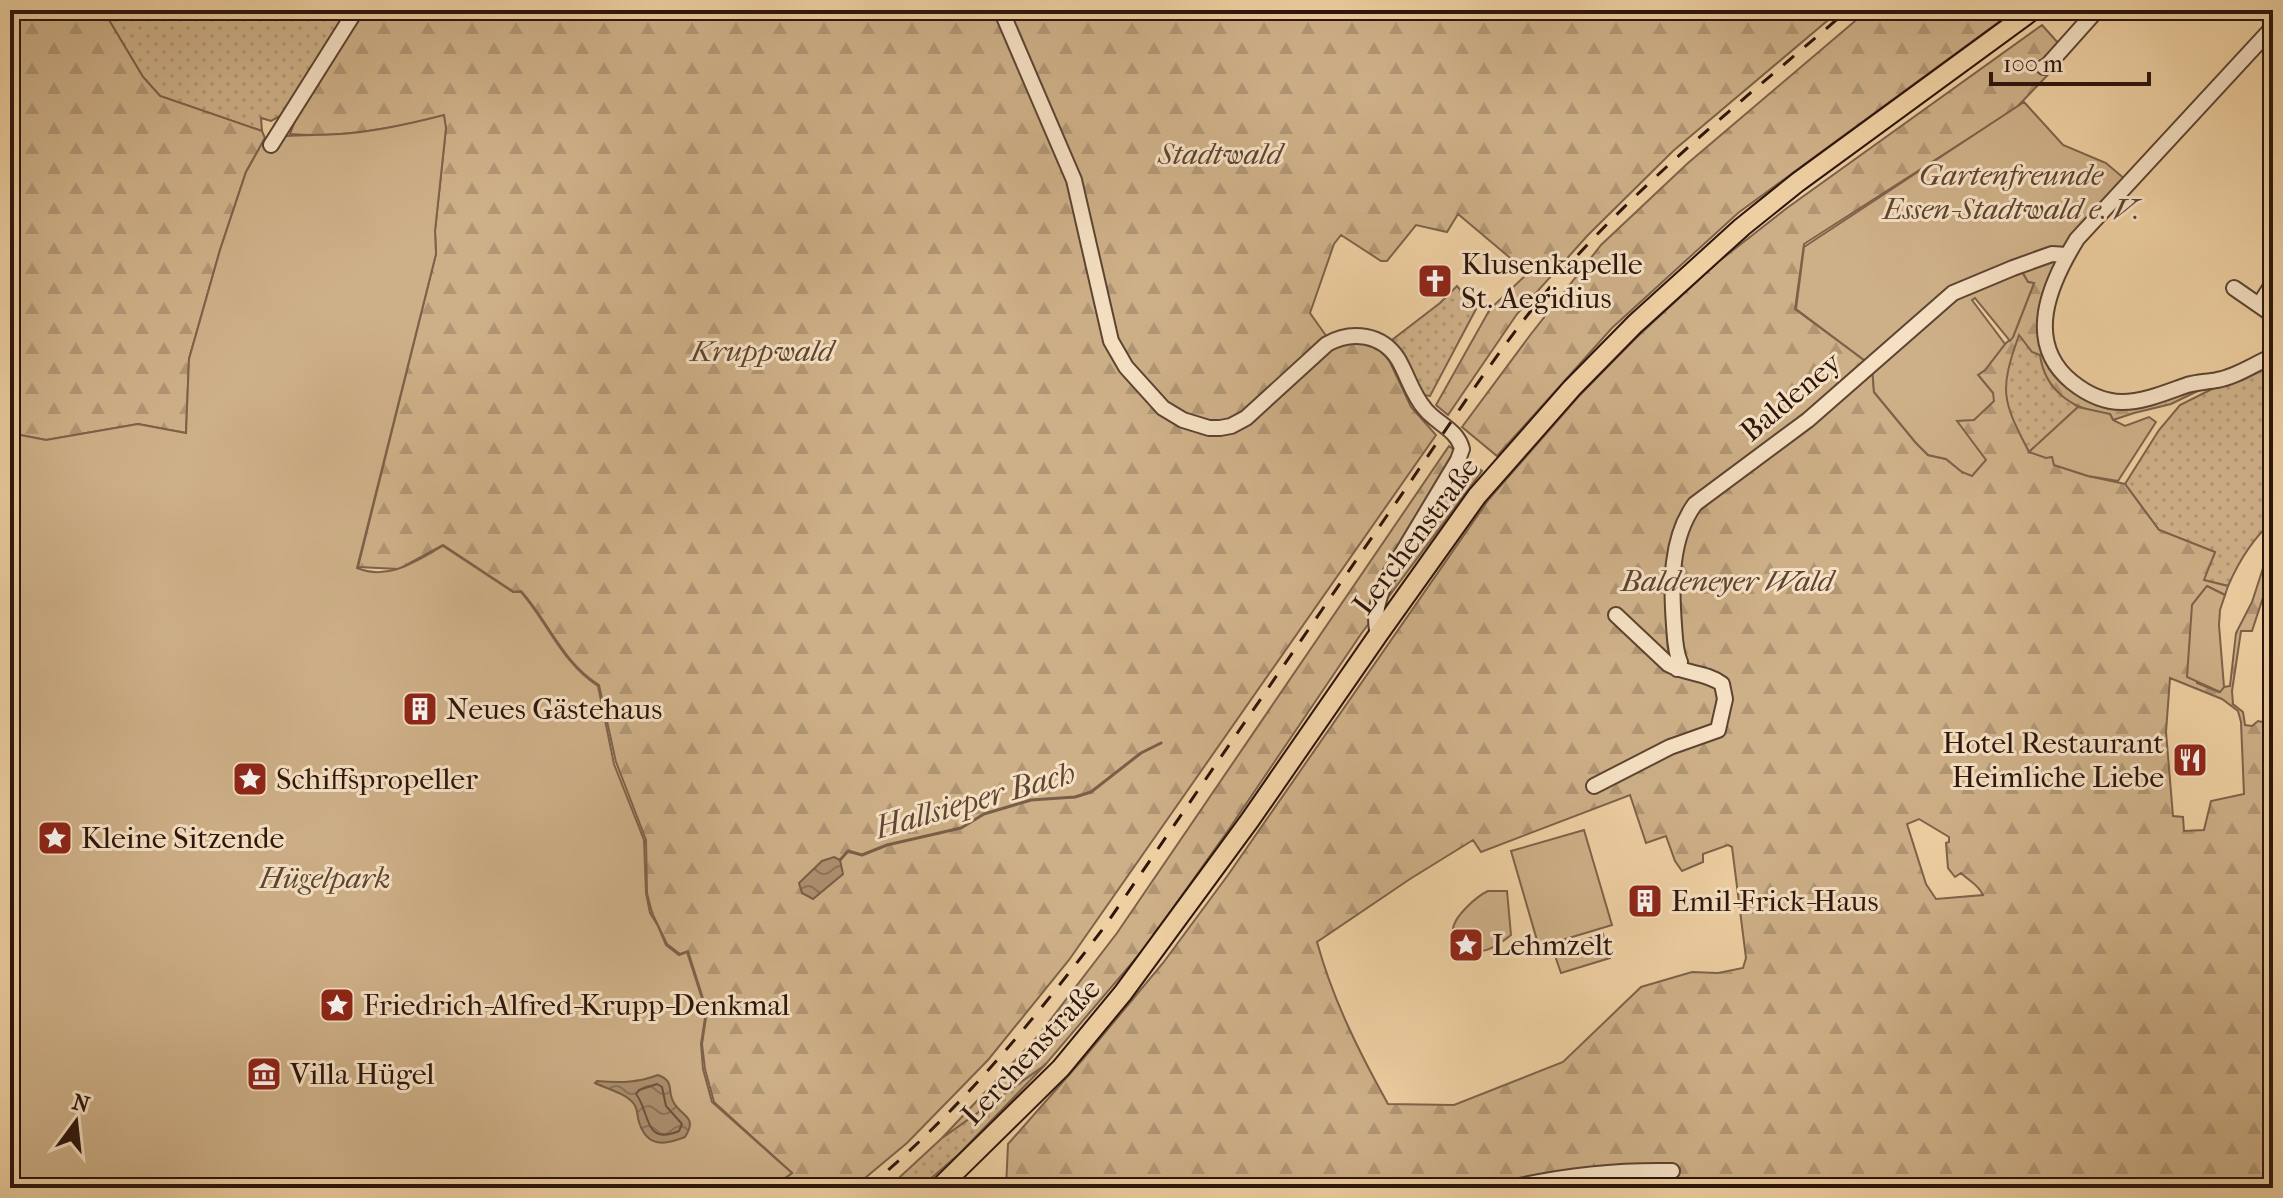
<svg xmlns="http://www.w3.org/2000/svg" width="2283" height="1198" font-family="'IM FELL French Canon',serif">
	<defs>
		<pattern id="grass-dots" width="8" height="8" patternUnits="userSpaceOnUse" patternTransform="scale(2)"><rect width="8" height="8" fill="#ceb088"/><path d="M2 2h.1M6 6h.1" fill="none" stroke="#b19674" stroke-width="1.8" stroke-linecap="round"/></pattern>
		<pattern id="forest-firs" width="22" height="20" patternUnits="userSpaceOnUse" patternTransform="scale(2)"><rect width="22" height="20" fill="#ceb088"/><path d="M5 1l3.5 6h-7zM16 11l3.5 6h-7z" fill="#b19674"/></pattern>
		<pattern id="water-waves" width="16" height="10" patternUnits="userSpaceOnUse" patternTransform="scale(2)"><rect width="16" height="10" fill="#ad906f"/><path d="M0 5q4-4 8 0t8 0" fill="none" stroke="#8d745a"/></pattern>
	</defs>
	<rect width="100%" height="100%" fill="#efd0a2"/>
	<filter id="stains"><feTurbulence type="fractalNoise" baseFrequency=".0025" numOctaves="4"/><feColorMatrix values="0 0 0 0 .2 0 0 0 0 .09 0 0 0 0 .02 0 0 0 .5 -.17"/></filter>
	<radialGradient id="worn" r=".72"><stop offset=".6" stop-color="#630" stop-opacity="0"/><stop offset="1" stop-color="#630" stop-opacity=".3"/></radialGradient>
	<path fill="url(#grass-dots)" stroke="#7d624a" stroke-width="2" d="M103,10H349L284,114L271,121L261,118L262,131L160,96L143,77Z
		M1457,286L1476,309L1430,396L1424,395L1418,390L1403,352L1392,340L1440,303Z
		M2019,334L2032,351L2041,355C2043,379 2059,393 2078,407L2029,452C2020,435 2009,417 2005,398C2001,378 2013,353 2019,334Z
		M2273,364V521C2253,538 2239,561 2228,586L2203,580L2215,552L2159,530L2125,484L2159,430L2180,405L2222,384Z
		M1045,1065L959,1154L920,1188H888L942,1138Z"/>
	<path fill="url(#forest-firs)" stroke="#7d624a" stroke-width="2" fill-rule="evenodd" d="M10,10H103L143,77L160,96L262,131L265,138L246,172L220,250L189,359L186,433L138,424L46,440L10,433Z
		M363,10H1840L1673,151L1588,235L1517,314L1448,415L1436,405L1490,309L1528,273L1458,214L1447,232L1416,225L1387,261H1381L1341,235L1334,244L1310,313L1327,337L1242,416L1224,423L1208,424L1167,406L1121,352L1071,181L1110,345L1162,411L1229,430L1250,424L1334,348L1356,341L1379,349L1389,360L1411,407L1436,435L1069,960L988,1060L907,1143L853,1188H773L792,1173L714,1102L705,1069L702,1044L707,1011L688,951L680,954L667,944L652,913L647,893L646,840L616,762L599,685C562,662 549,622 521,591L514,592L443,545L399,569L358,567L436,254L435,231L446,128L443,116C393,128 343,138 290,134L295,121Z
		M1868,10H2015L1738,213L1612,328L1497,456L1462,427L1531,334L1601,245L1688,163Z
		M2042,25L2068,54L2016,108L1804,244L1795,309L1872,366L1874,392L1916,443L1928,455L1946,459L1962,472L1957,420L1993,393L1978,375L1985,370L2005,344L2013,337L2034,283L2028,282L2020,268L2063,258L2046,348L2099,401L2208,386L2171,404L2134,413L2113,420L2110,414C2075,411 2045,392 2040,355L2032,352L2019,335C1999,391 2002,400 2029,452L2053,457L2054,465L2088,476L2125,484L2159,530L2215,552L2204,580L2228,586L2225,595L2207,586L2192,605L2197,683L2219,692L2224,687L2230,686L2236,633L2252,602L2264,565L2266,540L2273,542V567L2252,631H2241L2232,691L2233,704L2243,712L2245,725L2252,726L2258,721L2273,724V1188H1740L1697,1180L1688,1188H1580L1626,1182H1655L1652,1174L1626,1175L1538,1188H1006L1008,1144L1083,1059L1163,963L1228,875L1489,499L1579,396L1636,338L1718,262L1787,208ZM2170,678L2222,699L2238,711L2241,722L2244,794L2211,801L2204,830L2184,831L2183,817L2173,816L2166,732ZM1630,795L1646,843L1666,836L1675,861L1682,871L1703,862V854L1728,845L1732,847L1746,958L1743,968L1718,973L1692,972L1641,987L1563,1062L1454,1105L1388,1104C1359,1052 1333,1000 1317,942L1410,879L1473,840L1481,852ZM1919,819L1949,837V842L1946,843L1948,868L1955,877L1961,873C1969,881 1978,884 1983,895L1936,899L1926,884L1907,824Z
		M1449,446L1482,471L1361,634L1227,832L1143,950L1045,1065L942,1138L1038,1036L1117,933Z"/>
	<path fill="#ceb088" stroke="#7d624a" stroke-width="2" d="M2024,102L2063,145L2106,163L2126,180L2064,249L2022,272L2028,282L2034,283L2013,337L2010,341L1975,298L1972,300L2005,344L1985,370L1978,375L1993,393L1994,401L1974,420L1957,421L1986,460L1972,476L1962,472L1946,459L1928,455L1916,443L1874,392L1872,366L1796,309L1804,247Z
		M444,115L446,128L435,231L436,254L357,568C389,581 416,561 443,546L513,592H521C548,623 562,663 598,686L614,764L644,840L646,893L650,913L658,926L666,945L679,955L687,952L706,1011L701,1044L703,1069L712,1102L792,1173L771,1188H10V433L46,440L138,424L186,433L189,359L220,250L246,172L265,138C294,134 323,136 352,133C383,130 413,123 444,115Z
		M2078,407L2110,414L2113,420L2125,426L2149,417L2156,422L2118,481L2088,476L2054,465L2052,457L2046,458L2029,452Z
		M2207,586L2225,595L2220,610L2219,625L2224,687L2220,692L2187,677L2192,605Z
		M1584,830L1612,925L1539,947L1511,851Z
		M1488,891H1507L1511,935C1495,948 1480,957 1459,949C1457,943 1453,935 1453,930C1453,917 1477,896 1488,891Z
		M1603,934L1610,958L1561,973L1553,950Z"/>
	<path fill="url(#water-waves)" stroke="#795f47" stroke-width="2" d="M834,857L840,860L843,874L813,899L802,893L799,883L822,861Z
		M658,1075C676,1082 666,1090 674,1103C682,1117 698,1116 685,1137C665,1145 647,1148 639,1122C637,1116 638,1110 634,1104C626,1093 607,1089 595,1083L597,1081C619,1083 637,1083 658,1075Z"/>
	<g fill="none" stroke-linecap="round" stroke-linejoin="round">
		<path stroke="#6c523e" stroke-width="2" d="M657,1084L662,1087L666,1106L682,1124L679,1131C643,1146 651,1113 636,1094L639,1090Z"/>
		<path stroke="#795f47" stroke-width="3" d="M840,860L848,851L862,855L887,845L961,828L984,814L1031,800L1075,797L1091,792L1141,753L1161,743"/>
		<defs>
			<path id="minor" d="M1001,10L1074,180L1111,341L1126,367L1163,408L1183,420L1209,428H1220L1231,426L1246,418L1327,344C1352,330 1382,334 1398,359C1408,376 1412,394 1425,409C1437,424 1457,429 1462,449L1458,460L1386,580C1378,600 1373,614 1378,635
				M2273,27L2077,239C2050,283 2023,342 2072,382C2087,394 2103,402 2122,402C2144,402 2167,392 2187,385C2198,382 2207,382 2217,380C2236,377 2256,363 2273,356
				M2044,67L2047,66L2097,10
				M271,145L356,10
				M2234,288L2273,315
				M2259,305L2273,283
				M1677,669L1680,662C1675,651 1675,638 1674,625C1671,585 1670,538 1695,504L1808,420L1953,293L2013,268L2052,254L2067,255
				M1594,786L1670,747L1718,730L1725,699L1722,684C1706,672 1685,674 1668,664L1616,615
				M1511,1188C1565,1175 1617,1170 1672,1171"/>
			<path id="major" d="M939,1188L1061,1068L1123,993L1250,820L1378,635L1477,496L1572,388L1635,324L1742,227L1798,182L2033,10"/>
		</defs>
		<use href="#minor" stroke="#5d4432" stroke-width="18"/>
		<use href="#major" stroke="#2c150c" stroke-width="22"/>
		<use href="#minor" stroke="#f5e0c3" stroke-width="14"/>
		<use href="#major" stroke="#efd0a2" stroke-width="18"/>
		<path stroke="#2c150c" stroke-width="3" stroke-dasharray="14 14" stroke-linecap="butt" d="M867,1188C959,1112 1034,1020 1105,926C1199,789 1292,653 1386,517C1447,430 1504,337 1575,258C1658,167 1755,90 1848,10"/>
	</g>
	<defs>
		<symbol id="church-square" viewBox="-11 -11 22 22"><rect x="-9" y="-9" width="18" height="18" rx="4" fill="#8f2418" stroke="#f5e0c3"/><path d="M-1.2-6h2.4v3.5h3.3v2.4h-3.3V6h-2.4V-.1h-3.3v-2.4h3.3Z" fill="#fff"/></symbol>
		<symbol id="building-square" viewBox="-11 -11 22 22"><rect x="-9" y="-9" width="18" height="18" rx="4" fill="#8f2418" stroke="#f5e0c3"/><path d="M-4-6H4V6H1V3H-1V6H-4ZM-2.5-4.3h1.7v1.8h-1.7ZM.8-4.3h1.7v1.8H.8ZM-2.5-1h1.7V.8h-1.7ZM.8-1h1.7V.8H.8Z" fill="#fff"/></symbol>
		<symbol id="restaurant-square" viewBox="-11 -11 22 22"><rect x="-9" y="-9" width="18" height="18" rx="4" fill="#8f2418" stroke="#f5e0c3"/><path d="M-5-6h1v4h1v-4h1v4h1v-4h1v5L-1.5 .5V6h-2V.5L-5-1ZM5-6V6H3V1.5H1.5Q1.5-4 5-6Z" fill="#fff"/></symbol>
		<symbol id="sight-square" viewBox="-11 -11 22 22"><rect x="-9" y="-9" width="18" height="18" rx="4" fill="#8f2418" stroke="#f5e0c3"/><path d="M0-6L1.8-2.2L6-1.7L2.9 1.2L3.7 5.4L0 3.3L-3.7 5.4L-2.9 1.2L-6-1.7L-1.8-2.2Z" fill="#fff"/></symbol>
		<symbol id="museum-square" viewBox="-11 -11 22 22"><rect x="-9" y="-9" width="18" height="18" rx="4" fill="#8f2418" stroke="#f5e0c3"/><path d="M0-6L6-3V-2H-6V-3ZM-5-1h2V3h-2ZM-1-1h2V3h-2ZM3-1h2V3H3ZM-6 4H6V6H-6Z" fill="#fff"/></symbol>
	</defs>
	<g fill-rule="evenodd">
		<use href="#church-square" x="1415" y="261" width="40" height="40"/>
		<use href="#building-square" x="400" y="689" width="40" height="40"/>
		<use href="#restaurant-square" x="2170" y="740" width="40" height="40"/>
		<use href="#sight-square" x="230" y="759" width="40" height="40"/>
		<use href="#sight-square" x="35" y="818" width="40" height="40"/>
		<use href="#building-square" x="1625" y="881" width="40" height="40"/>
		<use href="#sight-square" x="1446" y="925" width="40" height="40"/>
		<use href="#sight-square" x="317" y="985" width="40" height="40"/>
		<use href="#museum-square" x="244" y="1054" width="40" height="40"/>
	</g>
	<g text-anchor="middle" dominant-baseline="central" stroke-width="6" stroke-linejoin="round" paint-order="stroke">
		<g font-size="30" font-style="italic" fill="#5d4431" stroke="#f5e0c3">
			<text x="1220" y="154">Stadtwald</text>
			<text x="2011" y="175">Gartenfreunde<tspan x="2011" dy="34">Essen-Stadtwald e. V.</tspan></text>
			<text x="762" y="351">Kruppwald</text>
			<text x="1727" y="581">Baldeneyer Wald</text>
			<text x="325" y="878">Hügelpark</text>
		</g>
		<g font-size="30" fill="#2c150c" stroke="#f5e0c3" text-anchor="start">
			<text x="1461" y="264">Klusenkapelle<tspan x="1461" dy="34">St. Aegidius</tspan></text>
			<text x="446" y="709">Neues Gästehaus</text>
			<text x="2164" y="743" text-anchor="end">Hotel Restaurant<tspan x="2164" dy="34">Heimliche Liebe</tspan></text>
			<text x="276" y="779">Schiffspropeller</text>
			<text x="81" y="838">Kleine Sitzende</text>
			<text x="1671" y="901">Emil-Frick-Haus</text>
			<text x="1492" y="945">Lehmzelt</text>
			<text x="363" y="1005">Friedrich-Alfred-Krupp-Denkmal</text>
			<text x="290" y="1074">Villa Hügel</text>
		</g>
		<g font-size="30" fill="#2c150c" stroke="#f5e0c3">
			<text transform="translate(1791 397) rotate(-40)">Baldeney</text>
			<text transform="translate(1416 536) rotate(-53)">Lerchenstraße</text>
			<text transform="translate(1031 1052) rotate(-47)">Lerchenstraße</text>
		</g>
		<g font-size="32" font-style="italic" fill="#604634" stroke="#f5e0c3">
			<text transform="translate(975 800) rotate(-16)">Hallsieper Bach</text>
		</g>
	</g>
	<rect width="2283" height="1198" fill="none" stroke="#efd0a2" stroke-width="40"/>
	<rect x="12" y="12" width="2259" height="1174" fill="none" stroke="#2c150c" stroke-width="4"/>
	<rect x="20" y="20" width="2243" height="1158" fill="none" stroke="#2c150c" stroke-width="2"/>
	<g transform="translate(76 1122) rotate(15)" stroke="#f5e0c3" stroke-width="6" paint-order="stroke">
	<path d="M0-6L14 30L0 20L-14 30Z" fill="#2c150c"/>
	<text y="-12" font-size="22" font-weight="bold" text-anchor="middle" fill="#2c150c">N</text>
	</g>
	<path d="M1991 72v12h158v-12" fill="none" stroke="#2c150c" stroke-width="4"/>
	<text x="2003" y="72" font-size="24" fill="#2c150c" stroke="#f5e0c3" stroke-width="6" paint-order="stroke">100 m</text>
	<rect width="100%" height="100%" filter="url(#stains)"/>
	<rect width="100%" height="100%" fill="url(#worn)"/>
</svg>
